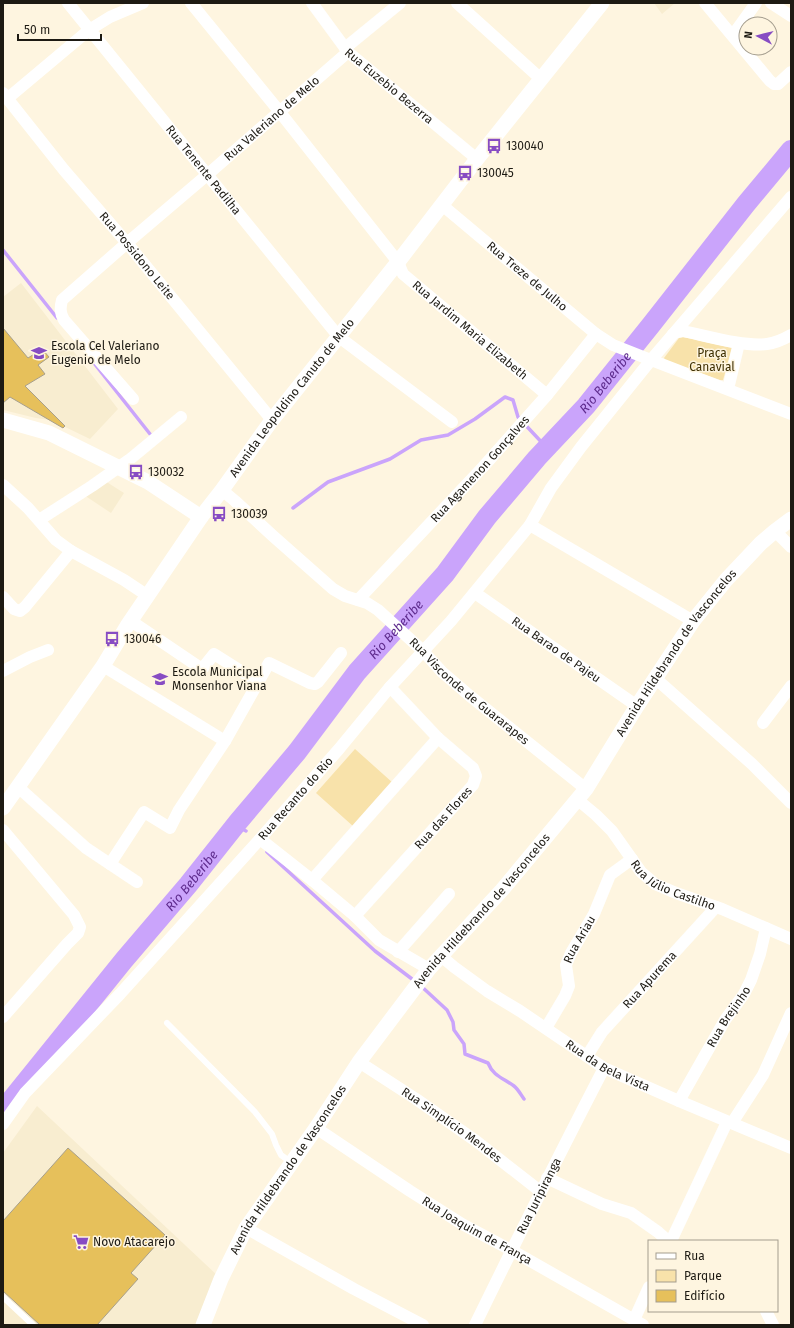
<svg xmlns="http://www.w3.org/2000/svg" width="794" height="1328" font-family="'Fira Sans',sans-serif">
	<rect width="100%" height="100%" fill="#fef5e0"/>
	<path fill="#f8edd0" d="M654,3H675L662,14Z
		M21,283L118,409L90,439L61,425L50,420L36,418L3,410V297Z
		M105,481L124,493L111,513L84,495Z
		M37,1106L218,1276L198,1325H3V1153Z"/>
	<path fill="#f8e2aa" d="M679,338L683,337L732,348L723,380H720L666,361L664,358Z
		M355,749L393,783L354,827L316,793Z"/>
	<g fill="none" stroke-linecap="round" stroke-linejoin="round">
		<path stroke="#caa4fb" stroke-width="3.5" d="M3,250L57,318
			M90,358L150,434
			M293,508L328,482L390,459L421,440L448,435L475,419L505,397L513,400L518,417L547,448
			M235,825L246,831
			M267,852L375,951L416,982
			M421,986L447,1010L453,1022L454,1030L464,1044L465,1054L488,1063C493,1076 503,1078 514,1086C518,1089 521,1095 524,1099"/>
		<path stroke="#caa4fb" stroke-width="20" id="s1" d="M3,1110L124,960L188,885L238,822L297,752L357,672L445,574L487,517L537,458L586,406L651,325L746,204L791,150"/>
	</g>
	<path fill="#e6c05b" stroke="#a8a08c" d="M3,328L28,358L42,349L49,357L38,365L45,374L25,386L65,426L63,428L10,397L3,403Z
		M68,1148L165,1235L131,1273L138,1279L97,1325H40L3,1291V1221Z"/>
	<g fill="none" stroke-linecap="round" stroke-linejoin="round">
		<path stroke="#fff" stroke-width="6" d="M167,1023L255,1112L272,1134L276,1145L281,1155L292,1163
			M3,1297L33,1325"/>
		<g stroke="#fff" stroke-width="12">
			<path id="s2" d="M68,3L339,337L452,422"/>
			<path id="s3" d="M191,3L279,111L398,262L403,274L547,395"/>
			<path id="s4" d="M312,3L348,52L477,159"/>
			<path d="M457,3L541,79"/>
			<path d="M705,3L770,81L774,84H778L791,72"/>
			<path d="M771,3L791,16"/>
			<path d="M733,35L756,3"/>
			<path d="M345,48L400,3"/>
			<path id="s5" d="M3,93L64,170L127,243L272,420"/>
			<path d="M8,98L89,30L110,17L143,3"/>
			<path id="s6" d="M442,205L596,334L613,345L651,360L791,414"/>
			<path d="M673,334L677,332L683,331C707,336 744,347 767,344C775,343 784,339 791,335"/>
			<path d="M728,389L739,343"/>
			<path id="s7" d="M133,399L64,320C60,313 60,308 62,300L127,243L207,175L348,52"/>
			<path d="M3,485L28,508L56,540L71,551L124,580L148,596"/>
			<path id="s8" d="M222,490L235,501L273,536L333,589L345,596L367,603L378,610L423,651L442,672L470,696L586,789"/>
			<path d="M39,520L92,486L129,460L181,417"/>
			<path d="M530,525L693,621"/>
			<path d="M775,531L791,547"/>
			<path id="s9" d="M475,593L637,706"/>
			<path d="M3,597L14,609L20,611L25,607L71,551"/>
			<path id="s10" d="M358,600L483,467L547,395L596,334"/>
			<path d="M131,621L202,669L214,654L258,682"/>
			<path d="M103,666L225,741"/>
			<path d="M3,671L30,657L48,650"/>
			<path d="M655,678L752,764L791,803"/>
			<path d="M763,723L791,686"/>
			<path d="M18,787L86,848L137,882"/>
			<path id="s11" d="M578,800L596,815L612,831L641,872L655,884L676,893L722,909L791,939"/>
			<path d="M3,830L74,915L80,927L78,933L67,944L3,1017"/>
			<path d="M260,839L312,880L355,916L379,940L429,969"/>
			<path d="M110,864L144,812L170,828L179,810L225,741L269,663L310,683L315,684L318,682L341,653"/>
			<path d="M312,880L438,738"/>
			<path id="s12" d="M355,916L473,785L476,776L473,768L438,738L390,687"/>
			<path d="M398,952L449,894"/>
			<path id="s13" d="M441,956L454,967L487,991L520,1011L604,1068L679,1101L791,1148"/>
			<path id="s14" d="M546,1028L565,996L569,986L566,965L571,953L594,914L610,875L632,859"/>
			<path id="s15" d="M587,1056L602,1032L716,907"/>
			<path id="s16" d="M359,1062L416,1099L476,1141L540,1191"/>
			<path id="s17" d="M679,1101L725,1020L744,994L751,980L760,954L766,928"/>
			<path d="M732,1123L763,1075L791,1013"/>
			<path id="s18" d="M3,1124L25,1093L120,994L260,839L339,749L390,687L451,621L530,525L551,488L581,447L651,360L791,197"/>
			<path id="s19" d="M316,1128L410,1191L462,1224L511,1250L643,1325"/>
			<path d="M547,1178L602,1204L631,1213L658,1232L668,1241"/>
			<path d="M246,1228L354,1289L423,1325"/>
			<path d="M671,1241L727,1122"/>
			<path d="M766,1311L773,1325"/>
			<path d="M634,1320L649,1287"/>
			<path id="s20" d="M475,1325C517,1239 560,1153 604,1068"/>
		</g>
		<g stroke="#fff" stroke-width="15">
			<path d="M3,420L49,433L148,482L201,517"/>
			<path id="s21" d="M3,808L103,666L127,626L201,517L222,490L272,420L398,262L477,159L602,3"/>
			<path id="s22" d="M203,1325L221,1279L246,1228L316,1128L359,1062L429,969L502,890L586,789L637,706L693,621L726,580L761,543L775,531L791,519"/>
		</g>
	</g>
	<defs>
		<symbol id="bus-bare" viewBox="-9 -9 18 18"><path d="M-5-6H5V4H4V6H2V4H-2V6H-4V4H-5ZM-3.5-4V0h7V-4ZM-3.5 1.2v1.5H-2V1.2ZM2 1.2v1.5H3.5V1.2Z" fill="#874cc3" stroke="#fef5e0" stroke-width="2.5" paint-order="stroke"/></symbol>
		<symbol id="school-bare" viewBox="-9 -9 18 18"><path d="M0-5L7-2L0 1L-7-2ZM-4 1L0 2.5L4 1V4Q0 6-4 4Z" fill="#874cc3" stroke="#fef5e0" stroke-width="2.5" paint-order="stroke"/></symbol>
		<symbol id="supermarket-bare" viewBox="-9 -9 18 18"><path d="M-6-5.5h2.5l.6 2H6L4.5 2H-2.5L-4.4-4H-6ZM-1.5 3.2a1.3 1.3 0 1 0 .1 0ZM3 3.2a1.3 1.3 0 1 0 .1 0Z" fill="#874cc3" stroke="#fef5e0" stroke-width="2.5" paint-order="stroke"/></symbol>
	</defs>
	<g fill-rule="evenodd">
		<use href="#bus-bare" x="483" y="135" width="22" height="22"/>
		<use href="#bus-bare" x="454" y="162" width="22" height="22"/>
		<use href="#school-bare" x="28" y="342" width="22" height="22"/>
		<use href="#bus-bare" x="125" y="461" width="22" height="22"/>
		<use href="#bus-bare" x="208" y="503" width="22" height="22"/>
		<use href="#bus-bare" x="101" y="628" width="22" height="22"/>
		<use href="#school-bare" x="149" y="668" width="22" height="22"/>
		<use href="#supermarket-bare" x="70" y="1231" width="22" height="22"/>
	</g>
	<g text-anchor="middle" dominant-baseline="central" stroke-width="3" stroke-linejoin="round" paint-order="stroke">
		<g font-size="12" fill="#1d1a13" stroke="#fef5e0">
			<text stroke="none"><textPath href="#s4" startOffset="114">Rua Euzebio Bezerra</textPath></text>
			<text stroke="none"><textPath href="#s7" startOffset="403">Rua Valeriano de Melo</textPath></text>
			<text stroke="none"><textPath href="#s2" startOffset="215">Rua Tenente Padilha</textPath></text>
			<text stroke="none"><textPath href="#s5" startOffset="211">Rua Possidono Leite</textPath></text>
			<text stroke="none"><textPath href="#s6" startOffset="111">Rua Treze de Julho</textPath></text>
			<text stroke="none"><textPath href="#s3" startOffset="432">Rua Jardim Maria Elizabeth</textPath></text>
			<text stroke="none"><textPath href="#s21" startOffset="502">Avenida Leopoldino Canuto de Melo</textPath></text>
			<text stroke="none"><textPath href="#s10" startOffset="179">Rua Agamenon Gonçalves</textPath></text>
			<text stroke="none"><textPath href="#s9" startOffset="99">Rua Barao de Pajeu</textPath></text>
			<text stroke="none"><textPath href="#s22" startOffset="826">Avenida Hildebrando de Vasconcelos</textPath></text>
			<text stroke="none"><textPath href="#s8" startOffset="321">Rua Visconde de Guararapes</textPath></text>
			<text stroke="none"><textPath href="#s18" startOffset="438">Rua Recanto do Rio</textPath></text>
			<text stroke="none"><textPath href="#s12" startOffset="132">Rua das Flores</textPath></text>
			<text stroke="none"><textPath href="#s11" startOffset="131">Rua Júlio Castilho</textPath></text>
			<text stroke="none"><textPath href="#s22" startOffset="502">Avenida Hildebrando de Vasconcelos</textPath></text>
			<text stroke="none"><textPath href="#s14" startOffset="98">Rua Ariau</textPath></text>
			<text stroke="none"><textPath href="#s15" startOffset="99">Rua Apurema</textPath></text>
			<text stroke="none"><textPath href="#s17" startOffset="98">Rua Brejinho</textPath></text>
			<text stroke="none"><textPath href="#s13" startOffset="200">Rua da Bela Vista</textPath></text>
			<text stroke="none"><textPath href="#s16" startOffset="112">Rua Simplício Mendes</textPath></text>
			<text stroke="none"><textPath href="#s22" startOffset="178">Avenida Hildebrando de Vasconcelos</textPath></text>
			<text stroke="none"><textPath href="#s20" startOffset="144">Rua Juripiranga</textPath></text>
			<text stroke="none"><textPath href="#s19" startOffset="191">Rua Joaquim de França</textPath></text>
		</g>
		<g font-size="12" fill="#1d1a13" stroke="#fef5e0" text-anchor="start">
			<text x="506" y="146">130040</text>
			<text x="477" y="173">130045</text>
			<text x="51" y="346">Escola Cel Valeriano<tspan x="51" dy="14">Eugenio de Melo</tspan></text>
			<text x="148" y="472">130032</text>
			<text x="231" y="514">130039</text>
			<text x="124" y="639">130046</text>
			<text x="172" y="672">Escola Municipal<tspan x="172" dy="14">Monsenhor Viana</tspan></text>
			<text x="93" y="1242">Novo Atacarejo</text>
		</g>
		<g font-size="12" fill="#403103" stroke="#fef5e0">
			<text x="712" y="353">Praça<tspan x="712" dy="14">Canavial</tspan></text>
		</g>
		<g font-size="13" font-style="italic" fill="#5e2b8d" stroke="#fef5e0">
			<text stroke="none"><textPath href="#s1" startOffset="945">Rio Beberibe</textPath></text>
			<text stroke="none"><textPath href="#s1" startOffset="621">Rio Beberibe</textPath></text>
			<text stroke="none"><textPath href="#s1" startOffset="297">Rio Beberibe</textPath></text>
		</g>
	</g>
	<rect width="794" height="1328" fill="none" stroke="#1d1a13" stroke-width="8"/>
	<rect x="648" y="1240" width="130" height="72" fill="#fef5e0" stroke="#a49d8e"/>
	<rect x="656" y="1253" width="20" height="6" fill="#ffffff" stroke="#a49d8e"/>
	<text x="684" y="1260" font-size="12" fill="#1d1a13">Rua</text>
	<rect x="656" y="1270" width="20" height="12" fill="#f8e2aa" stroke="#a49d8e"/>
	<text x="684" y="1280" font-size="12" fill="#1d1a13">Parque</text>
	<rect x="656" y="1290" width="20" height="12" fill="#e6c05b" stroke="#a49d8e"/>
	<text x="684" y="1300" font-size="12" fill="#1d1a13">Edifício</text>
	<g transform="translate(758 36) rotate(277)"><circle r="19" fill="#fef5e0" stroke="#a49d8e"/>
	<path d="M0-3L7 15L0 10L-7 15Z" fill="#874cc3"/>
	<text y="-6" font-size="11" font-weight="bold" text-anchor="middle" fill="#1d1a13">N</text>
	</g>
	<path d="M18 34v6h83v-6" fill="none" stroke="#1d1a13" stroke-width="2"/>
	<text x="24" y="34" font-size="12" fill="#1d1a13" stroke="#fef5e0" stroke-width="3" paint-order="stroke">50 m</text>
</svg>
